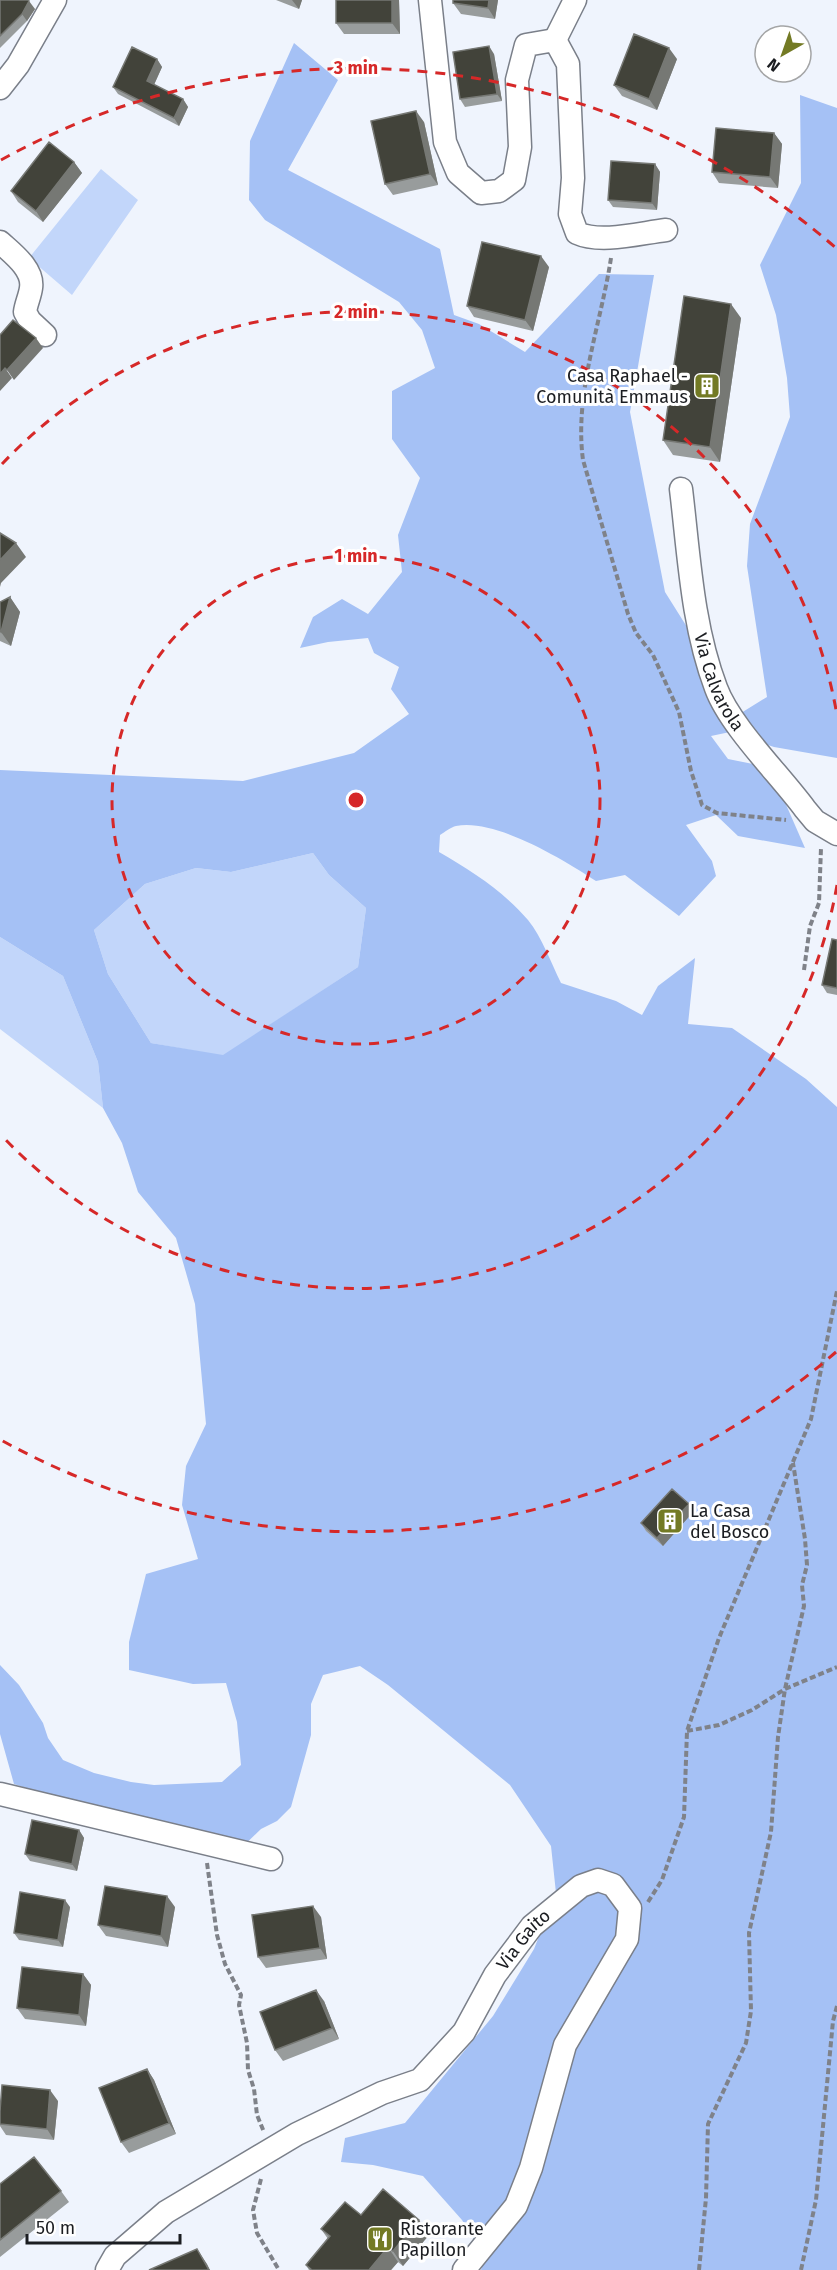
<svg xmlns="http://www.w3.org/2000/svg" width="837" height="2270" font-family="'Fira Sans',sans-serif">
	<rect width="100%" height="100%" fill="#eff4fd"/>
	<path fill="#c2d6fa" d="M101,169L138,200L72,295L29,258Z
		M313,853L329,875L366,908L358,967L223,1056L151,1043L108,974L94,930L145,884L196,868L231,872Z
		M0,937L63,976L98,1062L103,1108L0,1029Z"/>
	<path fill="#a5c1f5" fill-rule="evenodd" d="M294,43L338,80L288,170L440,249L454,315L479,324L525,352L599,274L654,275L630,412L665,592L741,713L767,697L747,566L750,524L790,417L787,378L776,315L760,265L801,183L800,95L837,108V758L774,747L730,732L711,736L728,759L763,766L784,800L805,848L738,836L716,815L686,825L712,861L716,876L679,916L625,875L596,881C564,860 495,818 456,826C451,827 445,832 440,835L439,852C472,871 503,891 528,920C542,937 551,963 561,983L616,1001L642,1015L658,986L695,958L688,1024L732,1028L806,1079L837,1107V2270H481L485,2257L462,2220L423,2176L373,2165L341,2162L345,2138L405,2123L493,2016L534,1949L556,1893L551,1846L510,1785L388,1685L360,1666L323,1675L311,1704V1735L291,1807L277,1821L261,1829L232,1857L14,1784L0,1734V1665L19,1685L43,1723L48,1738L63,1760L94,1773L131,1782L154,1785L222,1782L241,1765L237,1722L226,1683L193,1684L129,1670V1642L146,1574L198,1559L182,1505L186,1466L206,1424L195,1304L176,1238L138,1192L122,1143L103,1108L98,1062L63,976L0,937V770L243,781L354,753L409,714L391,689L399,667L374,653L368,638L328,642L300,648L313,617L342,599L368,614L402,572L398,535L420,478L392,439V391L435,368L422,330L399,302L265,220L249,200L250,141ZM313,853L329,875L366,908L358,967L223,1055L151,1043L108,974L94,930L145,884L196,868L231,872Z"/>
	<g fill="none" stroke-linecap="round" stroke-linejoin="round">
		<defs>
			<g id="street">
				<path d="M430,0L445,142L458,173L481,193L499,191L514,180L520,147L517,80L526,45L555,40L568,64L573,178L570,214L577,233C601,244 640,233 666,230"/>
				<path d="M555,40L575,0"/>
				<path d="M0,88L18,65L55,0"/>
				<path d="M0,242C12,253 34,269 31,288C30,296 26,304 25,312L30,321L45,335"/>
				<path id="s1" d="M681,489C689,555 692,625 716,688C730,726 780,775 805,809L815,821L837,834"/>
				<path d="M0,1794L271,1859"/>
				<path id="s2" d="M107,2270L115,2256L166,2212L297,2134L382,2093L420,2080L464,2032L495,1975L532,1926L581,1886L598,1880L613,1885L630,1908L627,1939L565,2045L531,2168L516,2206L464,2270"/>
			</g>
		</defs>
		<use href="#street" stroke="#7a7f89" stroke-width="25"/>
		<path stroke="#7f8289" stroke-width="4" stroke-dasharray="6 3" stroke-linecap="butt" d="M611,258C601,324 574,393 583,460L628,614L636,633L653,655L679,712L691,771L702,805L717,813L786,820
			M804,970L810,926L819,903L821,848
			M687,1731L719,1725L752,1710L785,1689L837,1667
			M207,1863L217,1935L225,1964L241,1995L239,2005L247,2043L248,2070L254,2089L257,2115L264,2132
			M648,1902L662,1880L684,1817L687,1731L719,1638L811,1419L837,1291
			M261,2179L253,2210L257,2233L279,2270
			M699,2270L706,2198L708,2124L746,2043L751,2011L749,1933L771,1832L778,1737L785,1689L804,1606L802,1585L807,1565L805,1539L793,1463
			M801,2270L816,2200L833,2021L837,2006"/>
		<use href="#street" stroke="#fff" stroke-width="22"/>
	</g>
	<path fill="#989c9c" d="M0,0L35,9L27,21L0,48Z
		M276,0H302L299,9Z
		M399,0L400,34H344L336,23Z
		M498,0L495,19L461,14L453,3Z
		M494,54L502,101L465,107L460,99Z
		M157,59L162,67L154,85L183,99L188,107L179,126L118,94L113,87Z
		M677,59L657,110L622,96L614,85Z
		M424,122L438,185L393,195L385,184Z
		M774,133L782,144L778,188L719,183L712,172Z
		M74,162L82,173L43,222L18,202L11,191Z
		M655,164L660,172L657,210L613,207L608,200Z
		M549,267L533,331L474,317L467,306Z
		M741,318L720,462L673,455L663,440Z
		M10,597L20,612L11,646L0,641V602Z
		M837,940V995L827,993L822,985Z
		M689,1504L694,1511L663,1546L646,1531L641,1523Z
		M79,1830L84,1838L77,1871L30,1861L25,1854Z
		M70,1907L63,1947L19,1940L14,1933Z
		M175,1907L168,1947L106,1936L98,1925Z
		M321,1917L327,1959L266,1968L258,1957Z
		M83,1974L91,1985L86,2026L25,2019L17,2008Z
		M324,2001L339,2039L283,2061L275,2050Z
		M147,2069L154,2080L176,2134L129,2153L121,2142Z
		M58,2101L54,2140L6,2135L0,2126V2111Z
		M0,2184L61,2191L69,2202L0,2257Z
		M321,2229L429,2235L403,2266L398,2262L391,2270H309L306,2265L328,2239Z"/>
	<path fill="#767874" d="M292,0H302L299,9Z
		M392,0H399L400,34L392,23Z
		M489,0H498L495,19L488,8Z
		M29,1L35,9L27,21L22,14Z
		M489,46L494,54L502,101L497,94Z
		M669,48L677,59L657,110L649,99Z
		M157,59L162,67L152,89L147,81Z
		M183,99L188,107L179,126L174,118Z
		M416,111L424,122L438,185L430,174Z
		M774,133L782,144L778,188L770,177Z
		M74,162L82,173L43,222L36,211Z
		M655,164L660,172L657,210L652,203Z
		M541,256L549,267L533,331L525,320Z
		M731,304L741,318L720,462L710,447Z
		M36,338L43,348L14,380L7,370Z
		M5,368L12,378L0,391V374Z
		M16,543L26,557L1,583L0,587V560Z
		M10,597L20,612L11,646L1,632Z
		M689,1504L694,1511L663,1546L657,1538Z
		M79,1830L84,1838L77,1871L72,1864Z
		M167,1896L175,1907L168,1947L161,1936Z
		M65,1900L70,1907L63,1947L58,1940Z
		M313,1906L321,1917L327,1959L320,1948Z
		M83,1974L91,1985L86,2026L79,2015Z
		M316,1990L324,2001L339,2039L332,2028Z
		M147,2069L154,2080L176,2134L169,2123Z
		M50,2090L58,2101L54,2140L47,2129Z
		M419,2220L429,2235L403,2266L393,2251Z
		M388,2247L398,2262L391,2270H369Z
		M197,2249L207,2264L210,2270H209Z"/>
	<path fill="#42433a" stroke="#767874" stroke-width="1.5" d="M0,0H28L29,1L22,14L0,36Z
		M336,0H392V23H336Z
		M453,0H489L488,8L453,3Z
		M634,34L669,48L649,99L614,85Z
		M489,46L497,94L460,99L453,52Z
		M132,47L157,59L147,81L183,99L174,118L113,87Z
		M416,111L430,174L385,184L371,121Z
		M716,128L774,133L770,177L712,172Z
		M49,142L74,162L36,211L11,191Z
		M611,161L655,164L652,203L608,200Z
		M482,242L541,256L525,320L467,306Z
		M684,296L731,304L710,447L663,440Z
		M13,320L36,338L7,370L5,368L0,374V335Z
		M0,533L16,543L0,560Z
		M10,597L1,632L0,631V602Z
		M832,939L837,940V988L822,985Z
		M672,1489L689,1504L657,1538L641,1523Z
		M32,1820L79,1830L72,1864L25,1854Z
		M105,1886L167,1896L161,1936L98,1925Z
		M20,1892L65,1900L58,1940L14,1933Z
		M313,1906L320,1948L258,1957L252,1915Z
		M22,1967L83,1974L79,2015L17,2008Z
		M316,1990L332,2028L275,2050L260,2012Z
		M147,2069L169,2123L121,2142L99,2088Z
		M2,2085L50,2090L47,2129L0,2124V2111Z
		M34,2157L61,2191L0,2240V2184Z
		M383,2189L419,2220L393,2251L388,2247L369,2270H312L306,2265L330,2236L321,2229L345,2202L361,2215Z
		M197,2249L209,2270H149Z"/>
	<g fill="none" stroke="#d62828" stroke-width="3" stroke-dasharray="10 8">
		<circle cx="356" cy="800" r="244"/>
		<path d="M837 885A488 488 0 0 1 2 1136M2 464A488 488 0 0 1 837 715"/>
		<path d="M836 1352A732 732 0 0 1 1 1440M1 160A732 732 0 0 1 836 248"/>
	</g>
	<defs>
		<symbol id="building-square" viewBox="-11 -11 22 22"><rect x="-9" y="-9" width="18" height="18" rx="4" fill="#737a24" stroke="#fff"/><path d="M-4-6H4V6H1V3H-1V6H-4ZM-2.5-4.3h1.7v1.8h-1.7ZM.8-4.3h1.7v1.8H.8ZM-2.5-1h1.7V.8h-1.7ZM.8-1h1.7V.8H.8Z" fill="#fff"/></symbol>
		<symbol id="restaurant-square" viewBox="-11 -11 22 22"><rect x="-9" y="-9" width="18" height="18" rx="4" fill="#737a24" stroke="#fff"/><path d="M-5-6h1v4h1v-4h1v4h1v-4h1v5L-1.5 .5V6h-2V.5L-5-1ZM5-6V6H3V1.5H1.5Q1.5-4 5-6Z" fill="#fff"/></symbol>
	</defs>
	<g fill-rule="evenodd">
		<use href="#building-square" x="692" y="371" width="30" height="30"/>
		<use href="#building-square" x="655" y="1506" width="30" height="30"/>
		<use href="#restaurant-square" x="365" y="2224" width="30" height="30"/>
	</g>
	<g text-anchor="middle" dominant-baseline="central" stroke-width="6" stroke-linejoin="round" paint-order="stroke">
		<g font-size="18" fill="#1b1d21" stroke="#fff" text-anchor="start">
			<text x="688" y="376" text-anchor="end">Casa Raphael -<tspan x="688" dy="21">Comunità Emmaus</tspan></text>
			<text x="690" y="1511">La Casa<tspan x="690" dy="21">del Bosco</tspan></text>
			<text x="400" y="2229">Ristorante<tspan x="400" dy="21">Papillon</tspan></text>
		</g>
		<g font-size="18" fill="#1b1d21" stroke="#fff">
			<text stroke="none"><textPath href="#s1" startOffset="198">Via Calvarola</textPath></text>
			<text stroke="none"><textPath href="#s2" startOffset="546">Via Gaito</textPath></text>
		</g>
	</g>
	<circle cx="356" cy="800" r="9" fill="#d62828" stroke="#fff" stroke-width="3"/>
	<g font-size="18" text-anchor="middle" font-weight="bold" fill="#d62828" stroke="#fff" stroke-width="6" stroke-linejoin="round" paint-order="stroke">
		<text x="356" y="74">3 min</text>
		<text x="356" y="318">2 min</text>
		<text x="356" y="562">1 min</text>
	</g>
	<g transform="translate(783 54) rotate(220)"><circle r="28" fill="#ffffff" stroke="#a4a5a6" stroke-width="1.5"/>
	<path d="M0-4.5L10 22L0 15L-10 22Z" fill="#737a24"/>
	<text y="-9" font-size="16" font-weight="bold" text-anchor="middle" fill="#1b1d21">N</text>
	</g>
	<path d="M27 2234v9h153v-9" fill="none" stroke="#1b1d21" stroke-width="3"/>
	<text x="36" y="2234" font-size="18" fill="#1b1d21" stroke="#ffffff" stroke-width="4.5" paint-order="stroke">50 m</text>
</svg>
